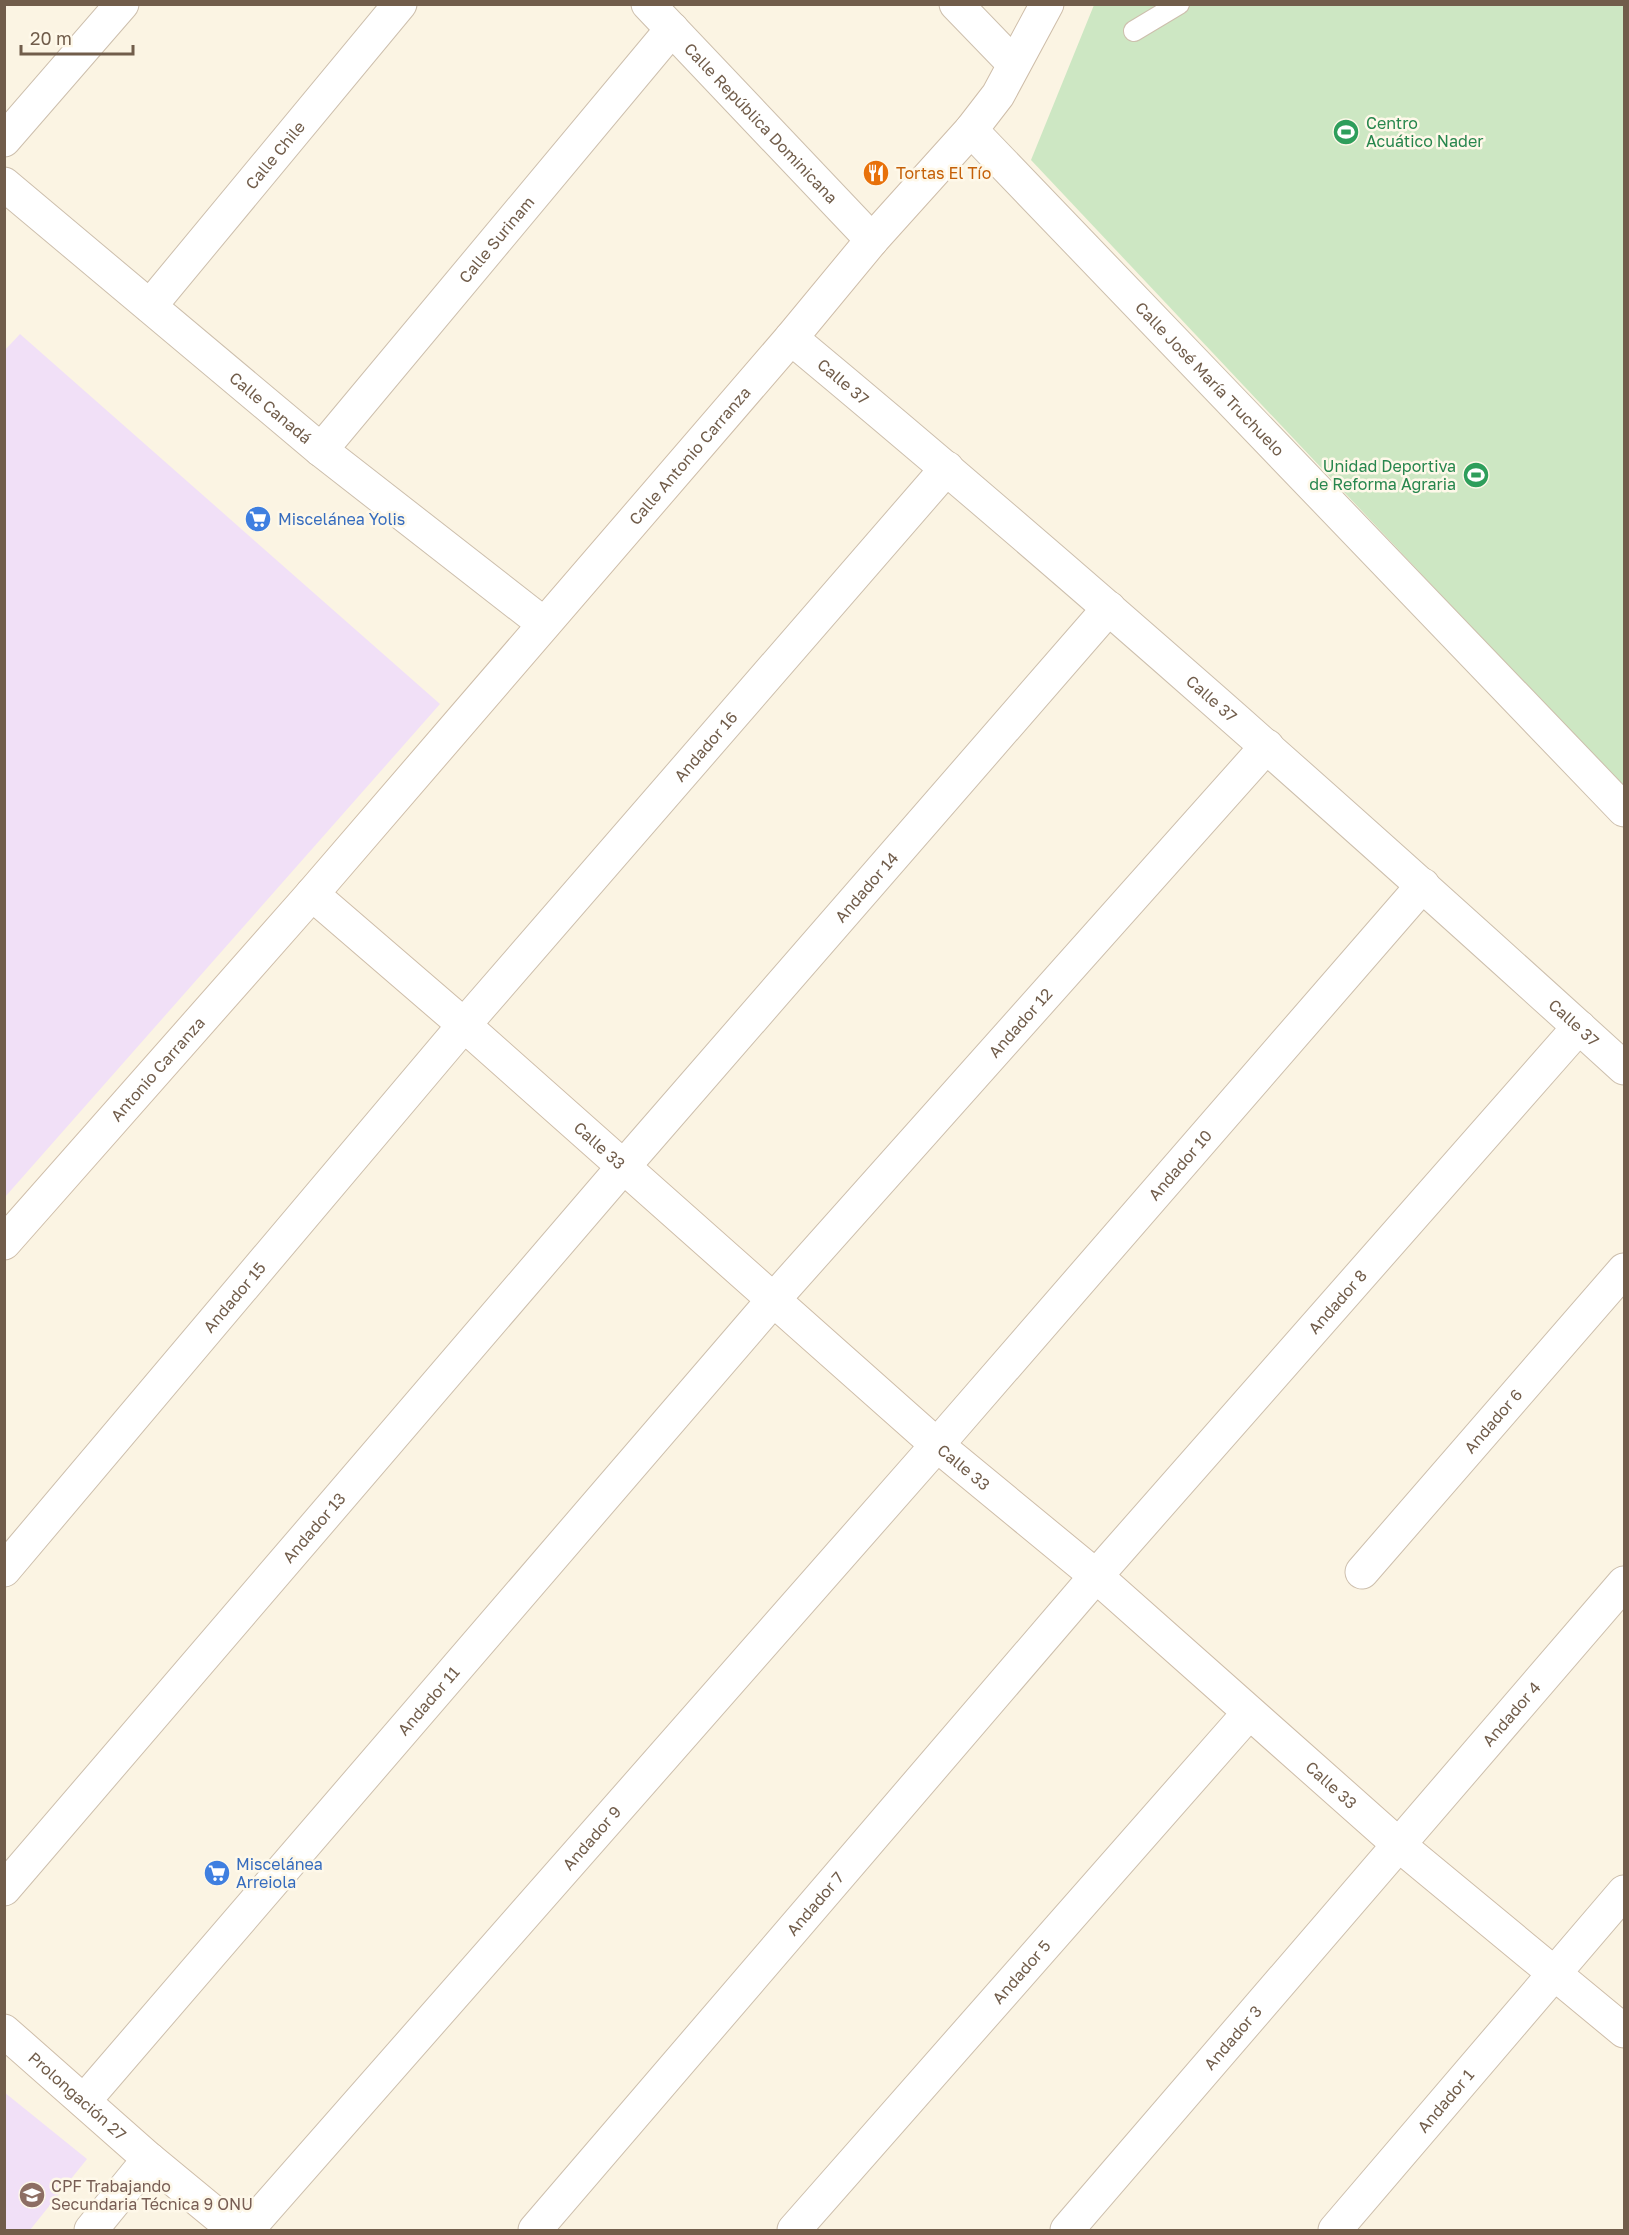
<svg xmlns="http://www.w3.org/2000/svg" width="1629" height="2235" font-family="'Golos Text',sans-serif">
	<rect width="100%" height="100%" fill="#fbf4e3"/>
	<path fill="#f1e0f7" d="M20,334L440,704L5,1197L4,351Z
		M4,2092L87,2159L30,2230H5Z"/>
	<path fill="#cde7c3" d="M1094,5H1624V789L1031,160Z"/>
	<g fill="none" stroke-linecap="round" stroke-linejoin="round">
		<defs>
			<path id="lane" d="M1134,31L1179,4"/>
			<g id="street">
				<path id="s1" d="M648,4L872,240"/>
				<path d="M956,4L1014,64"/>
				<path id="s2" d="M971,130L1624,810"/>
				<path d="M4,140L122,4"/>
				<path id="s3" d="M4,184L321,450L544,624"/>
				<path id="s4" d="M150,306L400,4"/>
				<path id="s5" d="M791,338C1075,574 1351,820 1624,1068"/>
				<path id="s6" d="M321,450L672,29"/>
				<path id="s7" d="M4,1570L464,1025L947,468"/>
				<path id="s8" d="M1362,1572L1624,1270"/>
				<path id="s9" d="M4,1889L624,1166L1109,608"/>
				<path id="s10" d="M84,2101L774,1299L1267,746"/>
				<path d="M91,2230L149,2159"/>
				<path id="s11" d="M247,2230L937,1445L1423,885"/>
				<path id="s12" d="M535,2230L1096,1576L1579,1027"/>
				<path id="s13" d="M794,2230L1248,1714"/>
				<path id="s14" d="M1067,2230L1624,1583"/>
				<path id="s15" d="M1335,2230L1624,1892"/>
			</g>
			<g id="secondary">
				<path id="s16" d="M312,894L464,1025L937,1445L1096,1576L1399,1845L1624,2031"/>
				<path id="s17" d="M4,1243L312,894L791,338L872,240L971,130L998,95L1047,4"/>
				<path id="s18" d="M4,2031L149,2159L235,2230"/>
			</g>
		</defs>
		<use href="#lane" stroke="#cdbfad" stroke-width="22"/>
		<use href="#street" stroke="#cdbfad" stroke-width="35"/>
		<use href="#secondary" stroke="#cebda9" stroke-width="35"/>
		<use href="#lane" stroke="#fff" stroke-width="20"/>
		<use href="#street" stroke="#fff" stroke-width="33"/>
		<use href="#secondary" stroke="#fff" stroke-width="33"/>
	</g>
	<defs>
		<symbol id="stadium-disc" viewBox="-11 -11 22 22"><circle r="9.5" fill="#2e9e5b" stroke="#fef8e9"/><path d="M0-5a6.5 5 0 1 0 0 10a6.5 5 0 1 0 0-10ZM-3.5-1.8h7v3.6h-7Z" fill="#fff"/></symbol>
		<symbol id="restaurant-disc" viewBox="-11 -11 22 22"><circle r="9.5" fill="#e8710a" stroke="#fef8e9"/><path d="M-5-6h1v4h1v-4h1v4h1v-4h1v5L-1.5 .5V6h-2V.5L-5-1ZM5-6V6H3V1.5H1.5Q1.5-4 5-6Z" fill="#fff"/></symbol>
		<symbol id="supermarket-disc" viewBox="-11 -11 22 22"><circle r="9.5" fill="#3f7fe0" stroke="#fef8e9"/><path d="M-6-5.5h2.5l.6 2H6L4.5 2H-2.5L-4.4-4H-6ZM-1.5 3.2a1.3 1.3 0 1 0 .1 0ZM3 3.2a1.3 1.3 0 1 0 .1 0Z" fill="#fff"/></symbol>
		<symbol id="school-disc" viewBox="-11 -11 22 22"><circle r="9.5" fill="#8d6e63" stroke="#fef8e9"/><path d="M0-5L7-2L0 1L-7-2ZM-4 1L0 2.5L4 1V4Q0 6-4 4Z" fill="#fff"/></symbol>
	</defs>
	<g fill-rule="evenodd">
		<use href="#stadium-disc" x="1331" y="117" width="30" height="30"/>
		<use href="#restaurant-disc" x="861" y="158" width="30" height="30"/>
		<use href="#stadium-disc" x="1461" y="460" width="30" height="30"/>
		<use href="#supermarket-disc" x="243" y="504" width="30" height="30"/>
		<use href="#supermarket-disc" x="202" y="1858" width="30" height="30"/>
		<use href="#school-disc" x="17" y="2180" width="30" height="30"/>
	</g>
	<g text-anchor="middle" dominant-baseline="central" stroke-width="5" stroke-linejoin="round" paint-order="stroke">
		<g font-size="16" fill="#715d4b" stroke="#fef8e9">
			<text stroke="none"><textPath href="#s1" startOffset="164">Calle República Dominicana</textPath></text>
			<text stroke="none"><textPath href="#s4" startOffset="196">Calle Chile</textPath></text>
			<text stroke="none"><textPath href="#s6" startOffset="274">Calle Surinam</textPath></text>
			<text stroke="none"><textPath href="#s2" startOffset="345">Calle José María Truchuelo</textPath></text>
			<text stroke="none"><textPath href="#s5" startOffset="68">Calle 37</textPath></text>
			<text stroke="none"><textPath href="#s3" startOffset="348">Calle Canadá</textPath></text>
			<text stroke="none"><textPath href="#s17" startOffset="1044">Calle Antonio Carranza</textPath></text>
			<text stroke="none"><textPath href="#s5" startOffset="554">Calle 37</textPath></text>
			<text stroke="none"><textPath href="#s7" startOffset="1082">Andador 16</textPath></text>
			<text stroke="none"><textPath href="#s9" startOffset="1322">Andador 14</textPath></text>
			<text stroke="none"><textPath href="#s10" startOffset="1428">Andador 12</textPath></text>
			<text stroke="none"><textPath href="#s5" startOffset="1040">Calle 37</textPath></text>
			<text stroke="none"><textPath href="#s17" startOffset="232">Antonio Carranza</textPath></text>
			<text stroke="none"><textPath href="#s16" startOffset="382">Calle 33</textPath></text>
			<text stroke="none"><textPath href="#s11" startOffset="1416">Andador 10</textPath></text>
			<text stroke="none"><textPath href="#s7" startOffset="357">Andador 15</textPath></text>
			<text stroke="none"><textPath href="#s12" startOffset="1227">Andador 8</textPath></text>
			<text stroke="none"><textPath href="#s8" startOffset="200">Andador 6</textPath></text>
			<text stroke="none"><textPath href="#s16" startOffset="868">Calle 33</textPath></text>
			<text stroke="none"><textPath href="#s9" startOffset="476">Andador 13</textPath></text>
			<text stroke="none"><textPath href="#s10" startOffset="528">Andador 11</textPath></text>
			<text stroke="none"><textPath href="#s14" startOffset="681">Andador 4</textPath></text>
			<text stroke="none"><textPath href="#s16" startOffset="1354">Calle 33</textPath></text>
			<text stroke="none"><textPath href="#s11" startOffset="522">Andador 9</textPath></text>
			<text stroke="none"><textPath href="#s12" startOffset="430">Andador 7</textPath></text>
			<text stroke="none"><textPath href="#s13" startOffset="344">Andador 5</textPath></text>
			<text stroke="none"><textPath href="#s14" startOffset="254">Andador 3</textPath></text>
			<text stroke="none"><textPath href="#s18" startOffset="98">Prolongación 27</textPath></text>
			<text stroke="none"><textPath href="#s15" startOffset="170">Andador 1</textPath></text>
		</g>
		<g font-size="16" fill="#27864d" stroke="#fef8e9" text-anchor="start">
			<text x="1366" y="123">Centro<tspan x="1366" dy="18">Acuático Nader</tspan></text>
			<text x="1456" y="466" text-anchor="end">Unidad Deportiva<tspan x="1456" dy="18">de Reforma Agraria</tspan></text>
		</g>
		<g font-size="16" fill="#c56008" stroke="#fef8e9" text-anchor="start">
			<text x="896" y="173">Tortas El Tío</text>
		</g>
		<g font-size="16" fill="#366cbe" stroke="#fef8e9" text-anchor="start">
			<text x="278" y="519">Miscelánea Yolis</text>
			<text x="236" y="1864">Miscelánea<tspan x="236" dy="18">Arreiola</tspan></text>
		</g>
		<g font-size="16" fill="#785e54" stroke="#fef8e9" text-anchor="start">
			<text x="51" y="2186">CPF Trabajando<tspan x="51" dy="18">Secundaria Técnica 9 ONU</tspan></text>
		</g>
	</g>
	<rect width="1629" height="2235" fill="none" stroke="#715d4b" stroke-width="12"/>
	<path d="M21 45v9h112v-9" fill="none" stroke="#715d4b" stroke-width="3"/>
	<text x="30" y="45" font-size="18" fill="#715d4b" stroke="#fef8e9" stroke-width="4.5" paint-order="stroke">20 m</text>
</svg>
